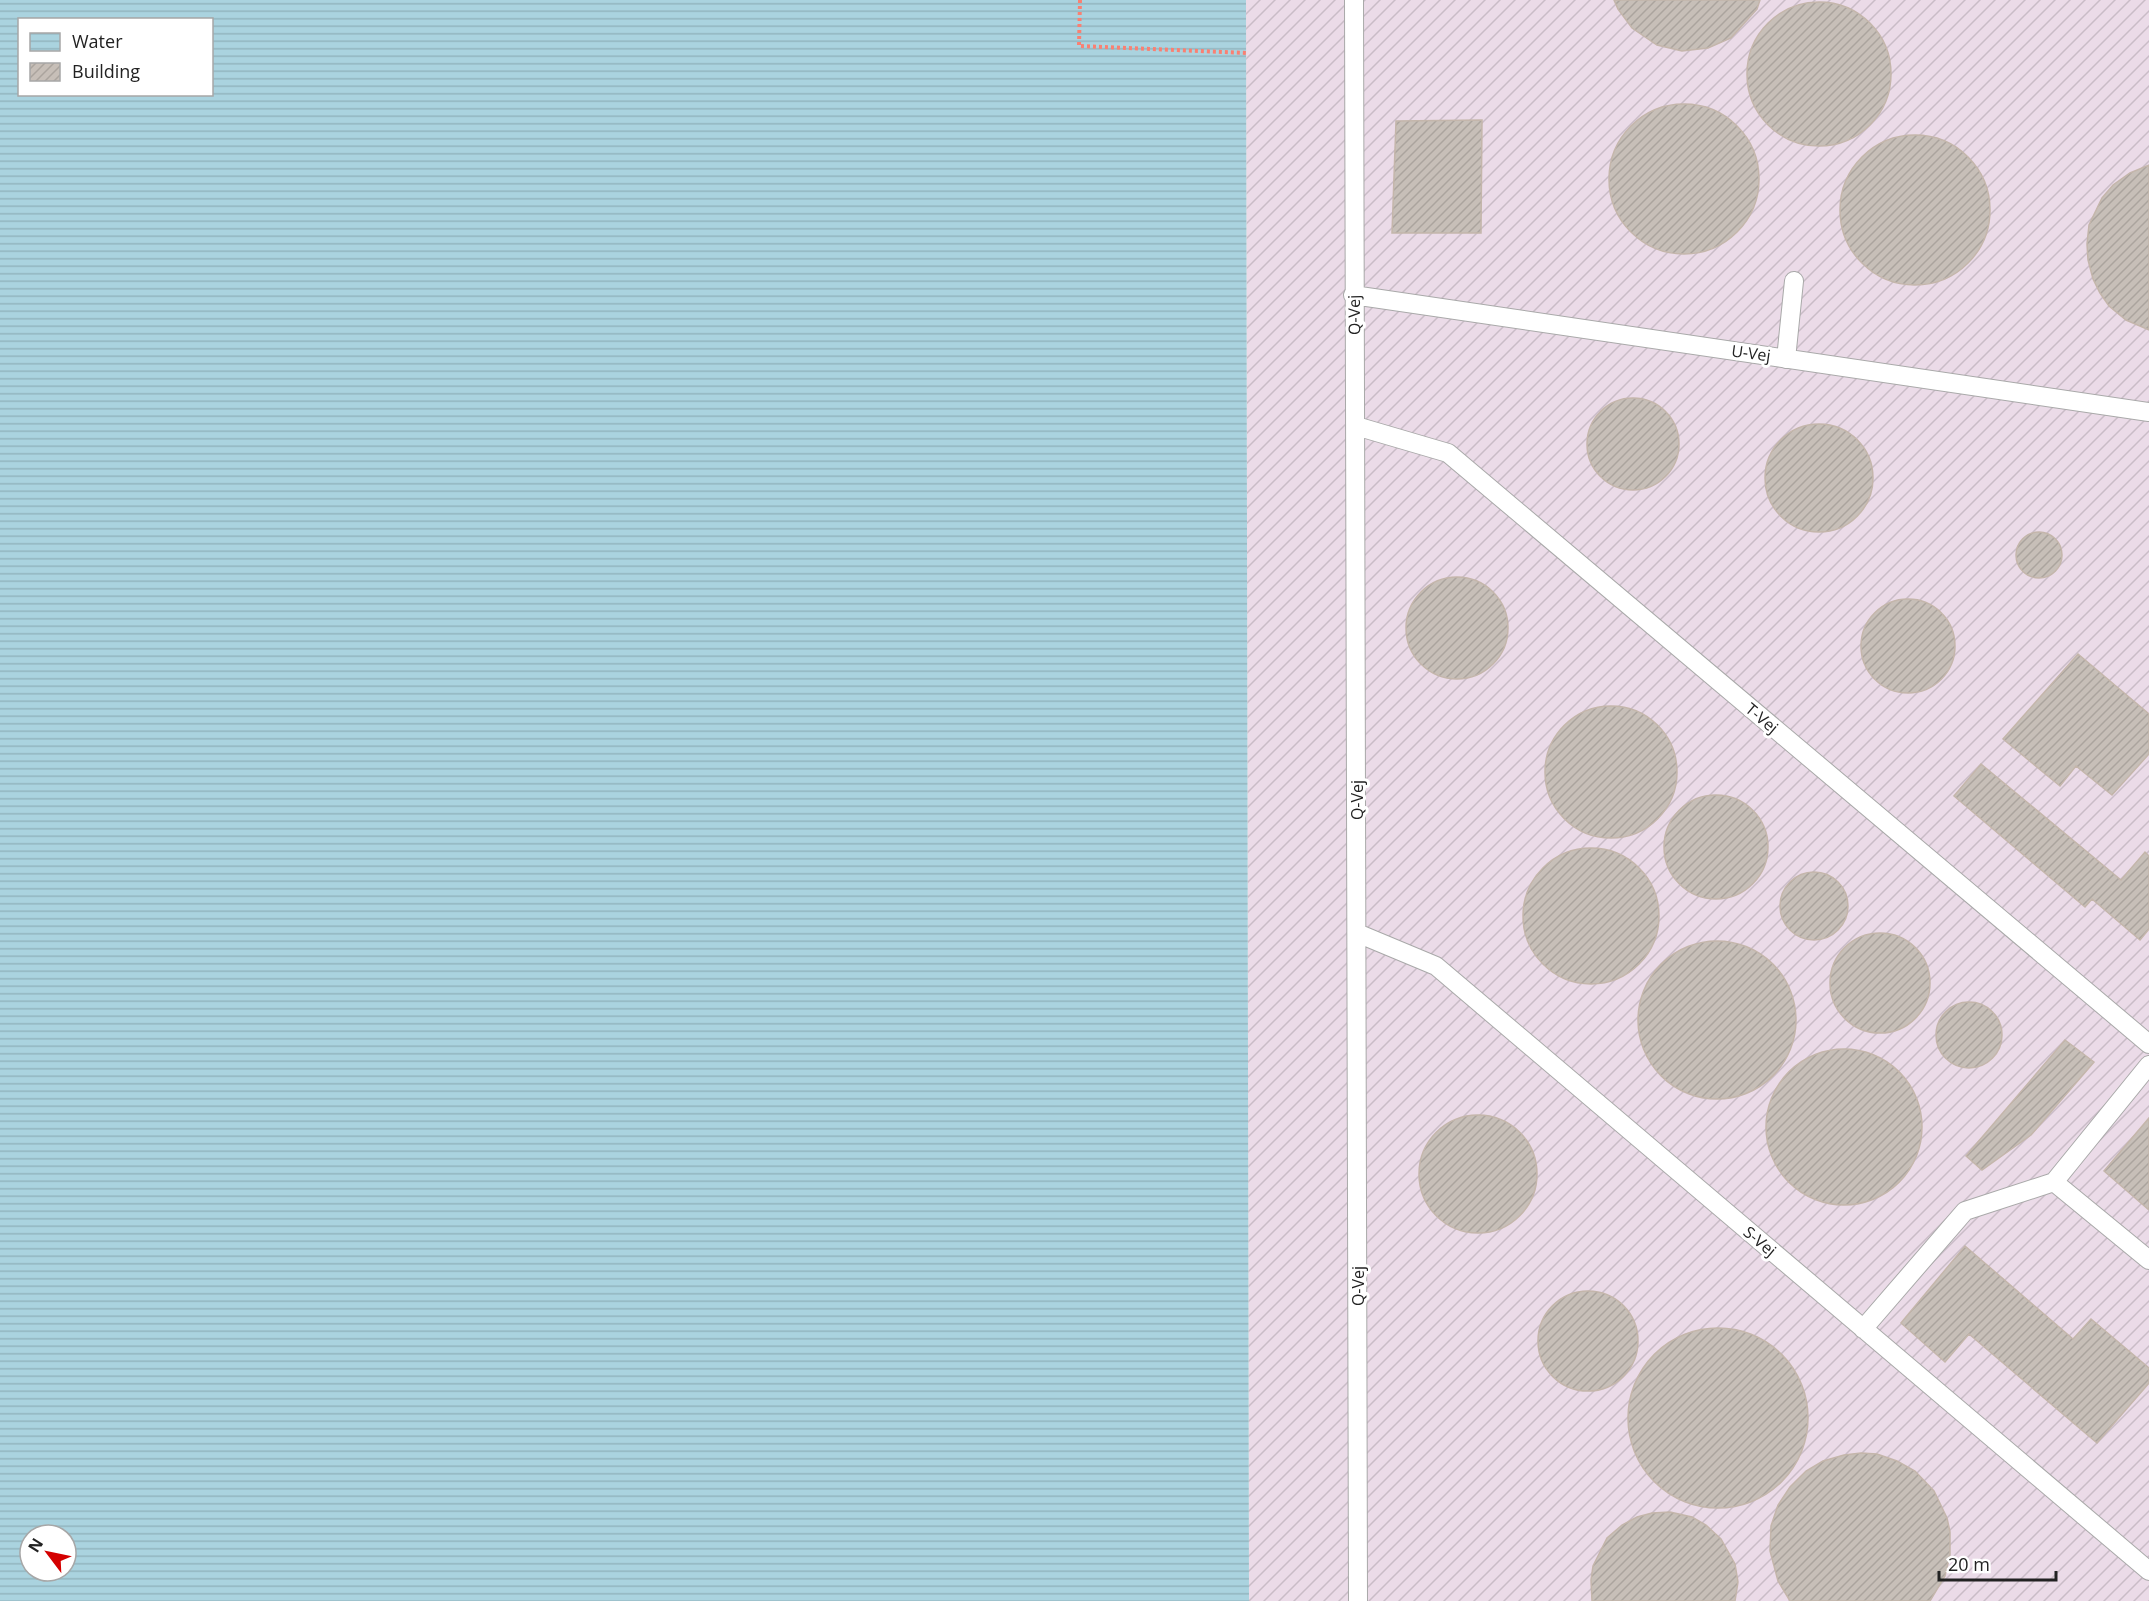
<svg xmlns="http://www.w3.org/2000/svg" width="2149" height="1601" font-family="'Open Sans',sans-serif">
	<defs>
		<pattern id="industrial-furrows" width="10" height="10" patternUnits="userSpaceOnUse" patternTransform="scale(1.5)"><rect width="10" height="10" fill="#ebdbe8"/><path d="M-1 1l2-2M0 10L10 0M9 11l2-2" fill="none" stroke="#c9bcc7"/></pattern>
		<pattern id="water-rules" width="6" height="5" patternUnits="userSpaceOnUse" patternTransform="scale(1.5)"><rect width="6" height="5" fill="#aad3df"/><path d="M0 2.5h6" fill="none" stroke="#92b5bf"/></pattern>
		<pattern id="building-hatch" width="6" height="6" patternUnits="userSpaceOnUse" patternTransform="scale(1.5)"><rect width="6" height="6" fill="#c7bfb8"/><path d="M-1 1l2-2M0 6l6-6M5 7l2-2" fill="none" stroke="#aba49e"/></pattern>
	</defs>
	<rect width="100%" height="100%" fill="#f2efe9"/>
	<path fill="url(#industrial-furrows)" d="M1246,0H2149V1601H1249Z"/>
	<path fill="url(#water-rules)" fill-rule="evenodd" d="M0,0H1246L1249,1601H0ZM20,20H212V94H20ZM30,1535H66V1571H30Z"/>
	<path fill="url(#building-hatch)" stroke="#c4b6ab" stroke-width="1.5" d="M1614,0H1760L1757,9L1731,38L1708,48L1682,51L1657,45L1632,28L1618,9Z
		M1747 74a72 72 0 1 1 144 0a72 72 0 1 1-144 0Z
		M1609 179a75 75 0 1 1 150 0a75 75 0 1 1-150 0Z
		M1482,120L1481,233H1392L1396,121Z
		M1840 210a75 75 0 1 1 150 0a75 75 0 1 1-150 0Z
		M2149,165V330L2126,320L2109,306L2100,293L2093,279L2088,260L2087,244L2089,225L2102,198L2113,185L2130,173Z
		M1587 444a46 46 0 1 1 92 0a46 46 0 1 1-92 0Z
		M1765 478a54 54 0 1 1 108 0a54 54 0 1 1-108 0Z
		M2016 555a23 23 0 1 1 46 0a23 23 0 1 1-46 0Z
		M1406 628a51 51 0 1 1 102 0a51 51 0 1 1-102 0Z
		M1861 646a47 47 0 1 1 94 0a47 47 0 1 1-94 0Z
		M2078,654L2149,714V754L2112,795L2076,766L2060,786L2003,739Z
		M1545 772a66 66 0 1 1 132 0a66 66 0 1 1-132 0Z
		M1981,764L2121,880L2145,852L2149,856V929L2140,940L2092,899L2085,907L1954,796Z
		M1664 847a52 52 0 1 1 104 0a52 52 0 1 1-104 0Z
		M1523 916a68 68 0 1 1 136 0a68 68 0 1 1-136 0Z
		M1780 906a34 34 0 1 1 68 0a34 34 0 1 1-68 0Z
		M1830 983a50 50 0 1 1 100 0a50 50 0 1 1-100 0Z
		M1638 1020a79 79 0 1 1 158 0a79 79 0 1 1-158 0Z
		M1936 1035a33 33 0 1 1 66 0a33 33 0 1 1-66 0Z
		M2065,1040L2094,1062L2031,1135L1982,1170L1966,1156Z
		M1766 1127a78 78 0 1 1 156 0a78 78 0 1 1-156 0Z
		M1419 1174a59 59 0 1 1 118 0a59 59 0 1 1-118 0Z
		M2149,1118V1210L2104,1171Z
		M1965,1246L2073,1339L2091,1319L2149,1368V1383L2097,1443L1969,1334L1945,1362L1901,1323Z
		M1538 1341a50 50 0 1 1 100 0a50 50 0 1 1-100 0Z
		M1628 1418a90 90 0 1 1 180 0a90 90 0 1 1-180 0Z
		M1861,1453L1877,1454L1897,1461L1915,1471L1934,1491L1947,1518L1950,1532V1555L1945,1576L1930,1601H1790L1778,1581L1770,1551L1771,1526L1778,1505L1790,1487L1806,1471L1823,1461L1844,1455Z
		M1670,1512L1692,1517L1706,1525L1721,1539L1735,1564L1738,1582L1735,1601H1592L1591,1580L1593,1566L1607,1538L1622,1525L1637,1517L1652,1513Z"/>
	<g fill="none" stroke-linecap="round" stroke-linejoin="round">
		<defs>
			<path id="service" d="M1354,0L1358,1601
				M1353,295L2149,412
				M1786,359L1794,281
				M1356,426L1448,453L2149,1044
				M1357,933L1436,966L2149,1571
				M2054,1182L2149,1260
				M1863,1329L1965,1211L2054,1182L2149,1065"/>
		</defs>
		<use href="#service" stroke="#a9a9a9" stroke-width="20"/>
		<path stroke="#fa8072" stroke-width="4" stroke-dasharray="3 3" stroke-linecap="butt" d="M1080,0L1079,46L1246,53"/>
		<use href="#service" stroke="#fff" stroke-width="18"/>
	</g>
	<g text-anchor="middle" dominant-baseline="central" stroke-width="6" stroke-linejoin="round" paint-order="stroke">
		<g font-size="16" fill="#222" stroke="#fff">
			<text transform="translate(1354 315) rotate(-91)">Q-Vej</text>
			<text transform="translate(1751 353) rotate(8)">U-Vej</text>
			<text transform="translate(1762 718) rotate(40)">T-Vej</text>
			<text transform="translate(1357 800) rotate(-90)">Q-Vej</text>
			<text transform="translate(1760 1241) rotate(40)">S-Vej</text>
			<text transform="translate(1358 1286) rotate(-90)">Q-Vej</text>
		</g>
	</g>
	<rect x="18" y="18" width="195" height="78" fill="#ffffff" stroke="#a7a7a7" stroke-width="1.5"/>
	<rect x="30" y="33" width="30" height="18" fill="url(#water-rules)" stroke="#a7a7a7" stroke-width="1.5"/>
	<text x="72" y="48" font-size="18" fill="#222222">Water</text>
	<rect x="30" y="63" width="30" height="18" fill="url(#building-hatch)" stroke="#a7a7a7" stroke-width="1.5"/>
	<text x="72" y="78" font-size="18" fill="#222222">Building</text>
	<g transform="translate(48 1553) rotate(302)"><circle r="28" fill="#ffffff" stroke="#a7a7a7" stroke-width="1.5"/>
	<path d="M0-4.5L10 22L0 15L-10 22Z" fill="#d40000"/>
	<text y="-9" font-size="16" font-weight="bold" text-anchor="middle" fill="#222222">N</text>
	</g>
	<path d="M1939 1571v9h117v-9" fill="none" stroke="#222222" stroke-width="3"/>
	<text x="1948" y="1571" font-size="18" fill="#222222" stroke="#ffffff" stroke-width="4.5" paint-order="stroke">20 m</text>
</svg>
